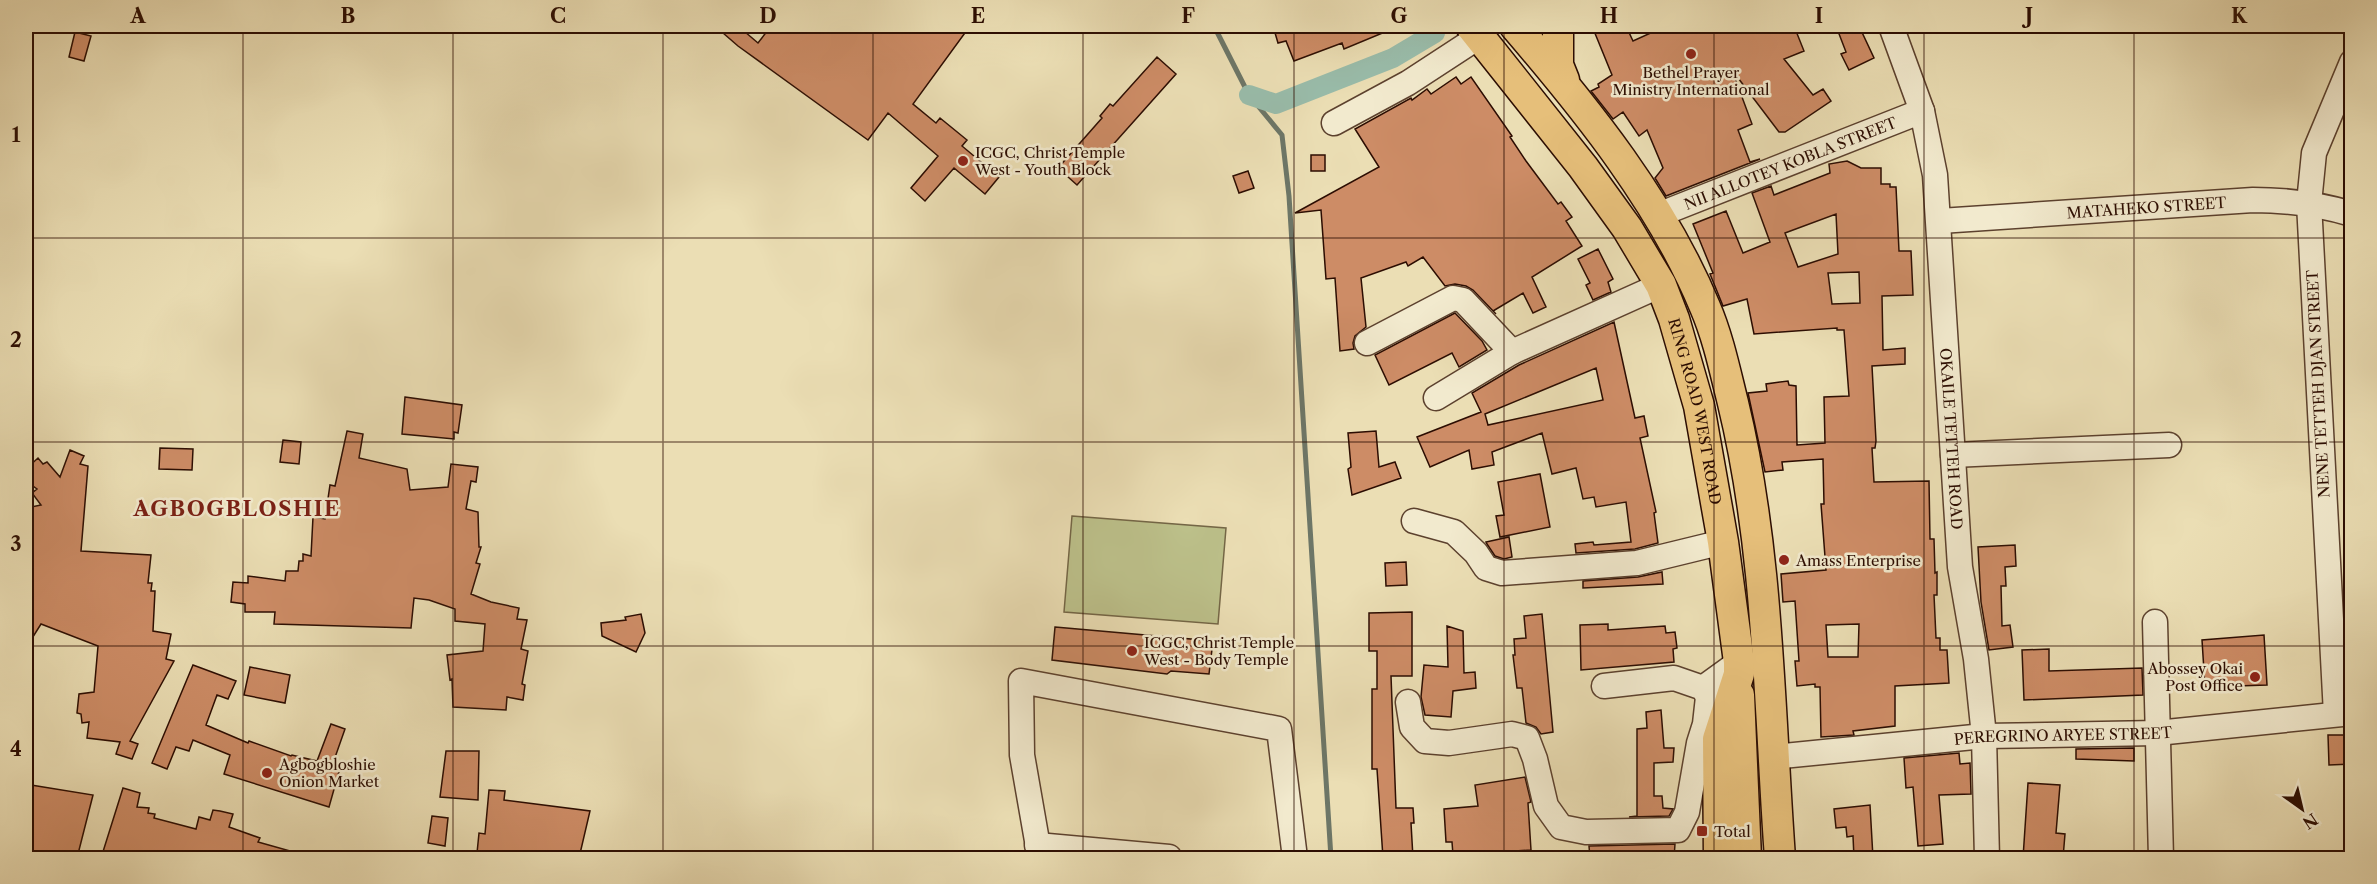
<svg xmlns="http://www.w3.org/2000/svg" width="2377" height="884" font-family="'Libre Caslon Text',serif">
	<rect width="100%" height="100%" fill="#ebdeb4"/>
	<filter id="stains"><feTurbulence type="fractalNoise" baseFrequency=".00333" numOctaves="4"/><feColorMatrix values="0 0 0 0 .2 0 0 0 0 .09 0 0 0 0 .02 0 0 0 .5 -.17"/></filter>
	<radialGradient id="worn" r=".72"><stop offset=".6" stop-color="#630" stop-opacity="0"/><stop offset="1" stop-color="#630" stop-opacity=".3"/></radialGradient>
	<path fill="#bcc08a" stroke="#746646" stroke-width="1.5" d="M1072,516L1226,528L1218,624L1064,612Z"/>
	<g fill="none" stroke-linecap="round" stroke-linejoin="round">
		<path stroke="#6d7667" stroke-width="5" d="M1214,26L1249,95L1282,135L1289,196L1331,858"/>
		<path stroke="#99bcaa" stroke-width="20" d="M1249,95L1276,104L1393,58L1435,33"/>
	</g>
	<path fill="#cd8c66" stroke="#2c0d02" stroke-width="1.5" fill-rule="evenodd" d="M715,26H738L758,43L771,26H970L913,104L936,123L940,118L967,140L962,146L999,177L985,194L954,168L925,201L911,188L938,156L888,113L868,140L738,46Z
		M1273,26H1396L1397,27L1344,49L1342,43L1294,61L1286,41L1278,43Z
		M1592,26H1626L1633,41L1666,26H1794L1804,51L1784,59L1813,95L1823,89L1831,101L1785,132H1779L1732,70L1752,124L1738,130L1750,162L1760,159L1666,196L1655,178L1663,168L1647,130L1639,136L1623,112L1613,119L1591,91L1599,87L1598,84L1612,75Z
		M1836,26H1859L1874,58L1849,70L1841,54L1846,52Z
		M75,32L91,36L84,61L69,57Z
		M1157,57L1176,74L1077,185L1058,168L1102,118L1100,116L1110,104L1113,106Z
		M1456,77L1461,84L1471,77L1512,136L1510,137L1526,161L1558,204L1561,202L1572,217L1566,221L1582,246L1532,277L1546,307L1533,313L1523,293L1493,311L1496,314L1473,290L1466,286L1455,284L1445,286L1423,257L1408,266L1406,262L1361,278L1366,327L1355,336L1353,343L1354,349L1340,351L1335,278L1326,279L1321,210L1295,213L1379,167L1355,129L1411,98L1412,100L1427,89L1431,94Z
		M1311,155H1325V171H1311Z
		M1847,161L1861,168H1881V184H1890V187H1896L1899,251H1911L1913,295L1882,296L1883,350L1905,348V364L1872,366L1876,441L1875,448H1872L1874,482L1929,481L1930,539H1934L1935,573L1937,572V595H1934L1936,638H1940V650H1947L1949,683L1895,686V726L1853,731L1854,735L1821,737L1820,687H1815V684L1797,686L1795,661H1799L1795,601L1783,602L1781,574L1826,570L1821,504H1824L1823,459L1782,462L1783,470L1765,472L1748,393L1767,391L1766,384L1788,381L1789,385L1796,386L1797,445L1825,443L1824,397L1849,396L1844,330H1837V328L1754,334L1747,299L1723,306L1710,274L1713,273L1693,224L1726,211L1743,253L1770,242L1752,193L1771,186L1774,195L1830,173L1829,164ZM1836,214L1838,254L1798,267L1785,233ZM1859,272L1860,303L1832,304L1828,273ZM1859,624L1858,657H1828L1826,625Z
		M1248,171L1254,188L1239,193L1233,176Z
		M1598,249L1613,279L1608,282L1611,292L1593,300L1586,285L1590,283L1578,259Z
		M1455,313L1482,341L1487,350L1459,367L1452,353L1389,385L1375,355Z
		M1614,322L1635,418L1644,416L1648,436L1640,438L1656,512L1654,513L1658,543L1635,549L1576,553L1575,544L1593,542L1594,545L1631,542L1626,502L1596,507L1594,497L1583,499L1576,468L1552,474L1542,433L1492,452L1494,465L1472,469L1469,450L1430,467L1417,437L1481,412L1472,393L1519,365ZM1596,368L1603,400L1488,425L1485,414Z
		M405,397L462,405L458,433L454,432V439L402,434Z
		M347,431L363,434L359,458L407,469L410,490L448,487L451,464L478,467L476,482L471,481L466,509L478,512L479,547H481L476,563L480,564L471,594L491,602L519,608L517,619L527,620L521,649L528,651L522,684L525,685L523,700L507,697L506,710L453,707L452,679L450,680L447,655L483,651L485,624L455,621V609L429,600L414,598L411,628L274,624L275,612H245V604L231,602L233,582L248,583V576L285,581L286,571H298L299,561H303V554L311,556L313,517L325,519L330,485L335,486Z
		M1376,431L1379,467L1395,462L1401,478L1352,495L1348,469L1351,467L1348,433Z
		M283,440L301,442L299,464L280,462Z
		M160,448L193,449L192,470L159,469Z
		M70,450L84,456L80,464L88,466L81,551L151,555L148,583H152L151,591H155L153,631L171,634L166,659L174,661L130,741L138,744L132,759L116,754L120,742L87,738L89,722L82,723L81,714L77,713L79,694L94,692L98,646L41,624L26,648V508L41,505L32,493L37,489L26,481V469L38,458L43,464L47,462L60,477Z
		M1540,474L1550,527L1500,537L1496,516L1504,515L1498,482Z
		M1509,537L1512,557L1504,559L1495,556L1487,544L1486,542Z
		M2015,545L2016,566L2005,567L2006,586H2001L2002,626L2010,625L2013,647L1989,650L1981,602L1978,547Z
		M1406,562L1407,585L1386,586L1385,563Z
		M1662,572L1663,584L1583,588V581L1638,577Z
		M1412,612V676H1391L1396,808H1413L1414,823H1411L1413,858H1383L1377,769H1372V689H1377V651H1369V613Z
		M641,614L645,633L636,652L602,636L601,623L626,620L625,617Z
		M1542,614L1553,732L1541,734L1536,727L1526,723L1522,688H1517L1513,655H1515L1514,639L1526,638L1524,616Z
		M1608,624V630L1665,626L1666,633L1675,632L1677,648L1673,649L1674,662L1581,670L1580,625Z
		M1447,626L1463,631L1464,673L1475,672L1476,688L1453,691L1451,717L1425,715L1421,697L1424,665L1448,667Z
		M1055,627L1213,641L1209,674L1171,671L1167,674L1052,660Z
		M2264,635L2267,685L2205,687L2202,640Z
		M2049,649V671L2142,668L2143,695L2024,700L2022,650Z
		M193,665L236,681L228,699L217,695L206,725L248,743L249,741L291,756L292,755L317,761L331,724L345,729L332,766L340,768L329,807L224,774L230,755L193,740L189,751L176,747L167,769L152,763Z
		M250,667L290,675L285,703L244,695Z
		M1661,710L1664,748H1674L1673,762L1654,763V796H1662L1663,808L1673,809L1669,816L1629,817L1637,816V729L1647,728L1646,712Z
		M2328,735H2352V764L2329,765Z
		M2134,748V761L2076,759V749Z
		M446,751H479L478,800L440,797Z
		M1959,753L1960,764L1970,763L1971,794L1939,795L1943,844L1918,846L1913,787L1906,788L1904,758Z
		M1525,777L1531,802L1528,803L1531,850L1453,855L1452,842H1446L1444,809L1478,806L1475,785Z
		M2028,783L2060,785L2056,833L2065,834L2063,858H2023Z
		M31,785L93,795L77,858H46L26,854V786L30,787Z
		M123,788L140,793L137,807L149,808L148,813L155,814L154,818L196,829L199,817L210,820L213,810L220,811L233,814L229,827L260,838L258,842L301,854V858H101Z
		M489,790L505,791L504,800L590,811L579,858H486V854L477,853L479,833L485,834Z
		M1870,805L1873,858H1854L1853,836L1847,837L1846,827L1836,828L1834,809Z
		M432,816L448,818L445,846L428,843Z
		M1675,844L1674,858H1590L1589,846Z"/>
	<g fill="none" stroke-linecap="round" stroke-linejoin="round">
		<defs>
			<g id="minor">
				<path id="s1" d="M1891,26L1922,111L1935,175L1960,567L1976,659L1984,736L1987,858"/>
				<path d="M1334,123L1408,83L1480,36"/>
				<path id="s2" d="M1658,215L1922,111"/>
				<path id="s3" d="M1940,221L2253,200C2286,200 2319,204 2352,214"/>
				<path d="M1367,343L1453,298L1463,300L1512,352"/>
				<path d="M1436,398L1512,352L1661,285"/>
				<path d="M1953,455L2169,445"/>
				<path d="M1414,521L1454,532L1476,553L1486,568L1502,573L1637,563L1723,542"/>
				<path d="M2155,622L2161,858"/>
				<path d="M1703,688L1739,662"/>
				<path d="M1408,702L1412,727L1425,741L1449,743L1512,734L1527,738L1535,759L1546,806L1561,827L1586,832L1678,830L1687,812L1699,743L1705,724L1708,697L1703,688L1674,678L1604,686"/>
				<path d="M2336,714L2309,203L2314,153L2352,62"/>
				<path id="s4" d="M1773,757L1984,736L2157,733L2352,713"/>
				<path d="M1037,845L1169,857"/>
				<path d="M1040,858L1022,755L1021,681L1279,729L1295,858"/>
			</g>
			<g id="major">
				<path id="s5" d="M1471,26L1583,167L1627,228L1661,285L1674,319L1699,406L1723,542L1739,662V674L1718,739L1719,858"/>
				<path d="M1515,26C1587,110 1662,203 1705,307C1718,337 1725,371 1733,403C1769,551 1769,707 1780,858"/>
				<path d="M1558,26V65L1564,80"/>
				<path d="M1739,695L1746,858"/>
			</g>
		</defs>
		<use href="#minor" stroke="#5c412e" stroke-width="27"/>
		<use href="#major" stroke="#2c0d02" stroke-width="33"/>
		<use href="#minor" stroke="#f2eace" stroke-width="24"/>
		<use href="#major" stroke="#e6bf7a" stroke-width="30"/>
	</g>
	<path fill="none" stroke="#2c0d02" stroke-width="1.5" stroke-opacity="0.55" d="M243,26V858M453,26V858M663,26V858M873,26V858M1083,26V858M1294,26V858M1504,26V858M1714,26V858M1924,26V858M2134,26V858M26,238H2352M26,442H2352M26,646H2352"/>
	<g fill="#8f2418" stroke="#f2eace" stroke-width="2">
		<circle cx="1691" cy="54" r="6"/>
		<circle cx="963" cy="161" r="6"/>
		<circle cx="1784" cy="560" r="6"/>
		<circle cx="1132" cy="651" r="6"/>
		<circle cx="2255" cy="677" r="6"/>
		<circle cx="267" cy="773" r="6"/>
		<rect x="1696" y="825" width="12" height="12" rx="3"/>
	</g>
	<g text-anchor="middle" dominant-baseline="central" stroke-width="5" stroke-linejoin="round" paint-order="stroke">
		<g font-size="15" fill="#2c0d02" stroke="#f2eace" text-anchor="start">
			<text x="1691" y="72" text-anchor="middle">Bethel Prayer<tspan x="1691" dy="17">Ministry International</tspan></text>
			<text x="975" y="152">ICGC, Christ Temple<tspan x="975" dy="17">West - Youth Block</tspan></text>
			<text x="1796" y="560">Amass Enterprise</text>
			<text x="1144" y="642">ICGC, Christ Temple<tspan x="1144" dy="17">West - Body Temple</tspan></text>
			<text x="2243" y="668" text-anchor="end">Abossey Okai<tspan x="2243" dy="17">Post Office</tspan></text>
			<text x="279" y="764">Agbogbloshie<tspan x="279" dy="17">Onion Market</tspan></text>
			<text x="1714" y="831">Total</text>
		</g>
		<g font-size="15" fill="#2c0d02" stroke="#f2eace">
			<text stroke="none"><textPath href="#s2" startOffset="142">NII ALLOTEY KOBLA STREET</textPath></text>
			<text stroke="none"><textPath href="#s3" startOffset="207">MATAHEKO STREET</textPath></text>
			<text transform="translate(2318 384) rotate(-93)">NENE TETTEH DJAN STREET</text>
			<text stroke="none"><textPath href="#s5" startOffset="453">RING ROAD WEST ROAD</textPath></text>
			<text stroke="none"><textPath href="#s1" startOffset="420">OKAILE TETTEH ROAD</textPath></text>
			<text stroke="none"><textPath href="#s4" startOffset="291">PEREGRINO ARYEE STREET</textPath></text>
		</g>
		<g font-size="21" font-weight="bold" letter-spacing="1.5" fill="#7a1f14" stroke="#f2eace">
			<text x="237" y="508">AGBOGBLOSHIE</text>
		</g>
	</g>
	<rect width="2377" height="884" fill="none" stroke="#ebdeb4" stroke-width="66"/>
	<g transform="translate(2302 809) rotate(146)" stroke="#f2eace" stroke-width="4.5" paint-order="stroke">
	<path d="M0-4.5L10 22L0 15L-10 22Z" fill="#2c0d02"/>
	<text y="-9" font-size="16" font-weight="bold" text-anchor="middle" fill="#2c0d02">N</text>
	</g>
	<rect x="33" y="33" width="2311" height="818" fill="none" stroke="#2c0d02" stroke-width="2"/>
	<g font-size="20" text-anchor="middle" font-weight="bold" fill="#2c0d02">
		<text x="138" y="23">A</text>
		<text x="348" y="23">B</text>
		<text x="558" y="23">C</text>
		<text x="768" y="23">D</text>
		<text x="978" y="23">E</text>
		<text x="1188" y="23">F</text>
		<text x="1399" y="23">G</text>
		<text x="1609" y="23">H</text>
		<text x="1819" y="23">I</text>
		<text x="2029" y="23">J</text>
		<text x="2239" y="23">K</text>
		<text x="16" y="142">1</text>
		<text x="16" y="347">2</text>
		<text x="16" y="551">3</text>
		<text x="16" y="756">4</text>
	</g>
	<rect width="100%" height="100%" filter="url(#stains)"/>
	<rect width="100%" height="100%" fill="url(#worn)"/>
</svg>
